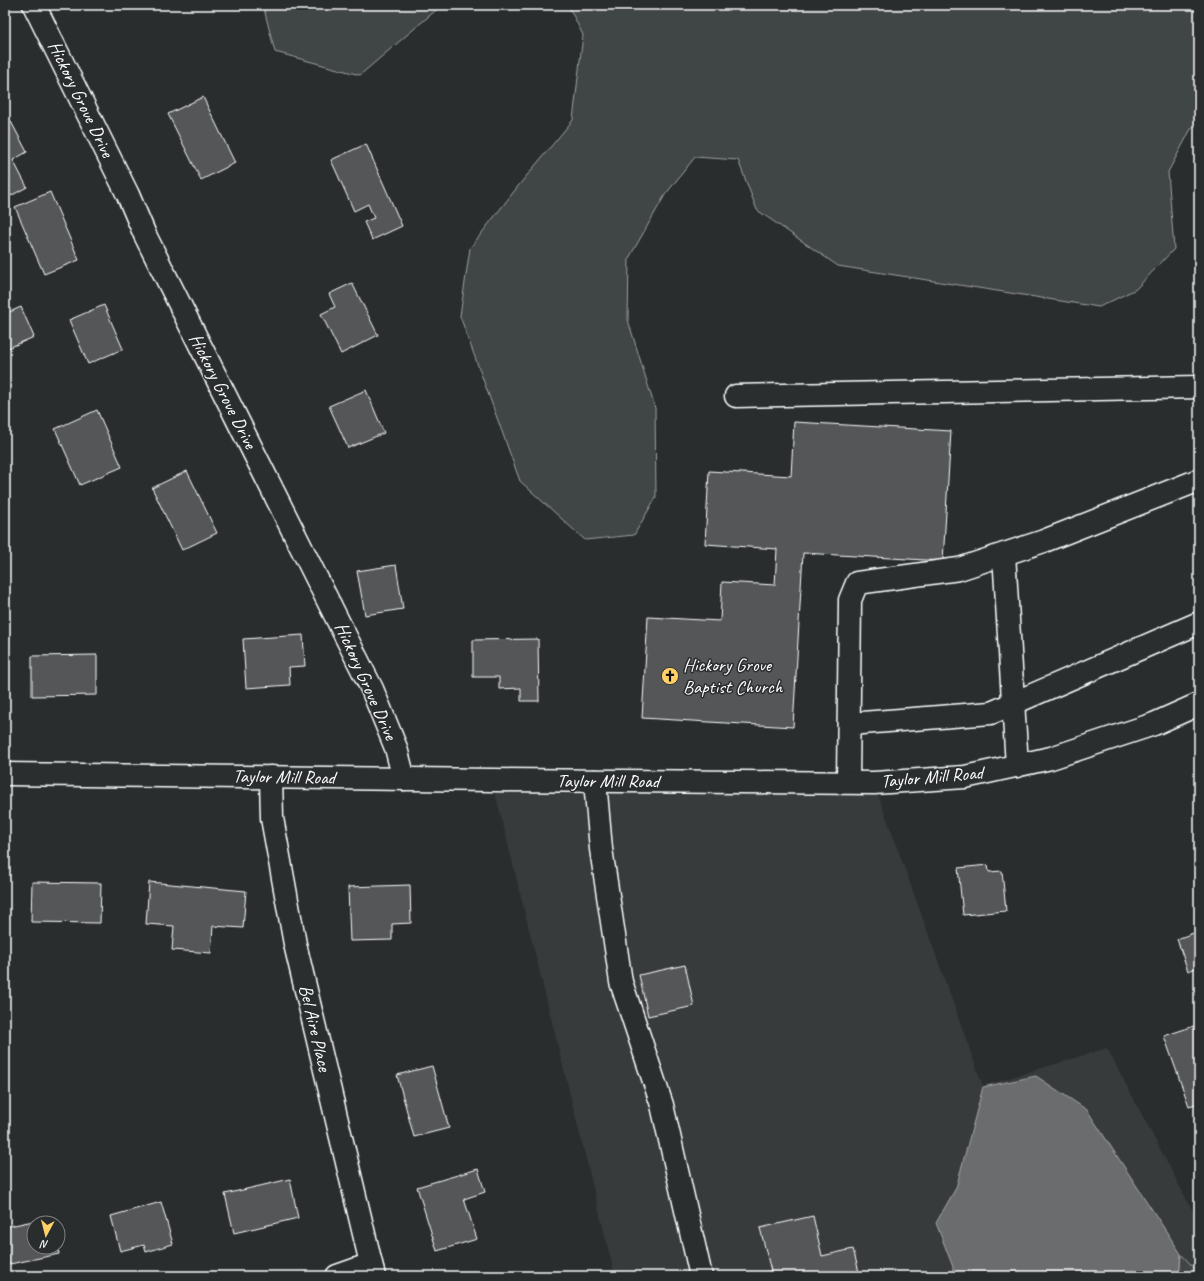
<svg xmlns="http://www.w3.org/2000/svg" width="1204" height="1281" font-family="Caveat,sans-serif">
	<rect width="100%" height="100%" fill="#2a2d2e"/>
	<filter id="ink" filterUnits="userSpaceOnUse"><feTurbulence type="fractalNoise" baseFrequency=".025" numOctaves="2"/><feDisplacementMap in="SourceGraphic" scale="8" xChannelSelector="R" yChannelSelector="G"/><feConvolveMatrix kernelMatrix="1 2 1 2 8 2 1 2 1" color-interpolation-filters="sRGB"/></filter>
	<g filter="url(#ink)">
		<path fill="#373a3b" d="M492,780L874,783L983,1086L1107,1048L1199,1223V1276H615Z"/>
		<path fill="#414445" stroke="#a0a2a2" d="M263,5H442L360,75L275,52Z
			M568,5H1199V124L1191,129L1168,172L1174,249L1136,289L1099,307L838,266L757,210L738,160L695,157L665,195L629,258L628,320L655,408L656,497L634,535L585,540L520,481L460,316L470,248L519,185L573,120L583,35Z
			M1181,1254L1199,1273V1276H1179Z"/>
		<path fill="#6a6c6d" stroke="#a6a7a7" d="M1036,1076L1087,1110L1181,1254L1179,1276H952L953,1267L936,1223L956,1188L983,1087Z"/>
		<path fill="#555758" stroke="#fff" d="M203,97L235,163L201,180L168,114Z
			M7,114L27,152L13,160L27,187L5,199V115Z
			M366,144L402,226L372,240L364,222L374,218L368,204L354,211L331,160Z
			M50,192L79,260L44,274L15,207Z
			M352,283L378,335L341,354L321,314L335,307L329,294Z
			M104,305L123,349L88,364L69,320Z
			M21,307L34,337L6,349L5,314Z
			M366,390L384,433L348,448L329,406Z
			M97,410L122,467L80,485L55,429Z
			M794,422L951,431L943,561L803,553L793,727L642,718L648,617L720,621L722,582L775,585L777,549L705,544L709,471L791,476Z
			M187,471L217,533L182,550L152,488Z
			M396,565L403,609L365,615L357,571Z
			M303,635L305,666L289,667L290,685L246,688L243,639Z
			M538,639L539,701H521V688L499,689V677H473V640Z
			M97,655V695L32,696V656Z
			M988,865L989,872L1002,871L1006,911L963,915L958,868Z
			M32,882L101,883L100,923L31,922Z
			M149,882L246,891L243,928L213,926L211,953L172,950L174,926L146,924Z
			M410,885L411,923L392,924V940L350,941L348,887Z
			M1199,931V967L1188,971L1177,939Z
			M685,965L694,1006L648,1016L639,975Z
			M1197,1025L1199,1031V1103L1189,1106L1164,1036Z
			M432,1066L449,1128L414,1137L397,1075Z
			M478,1169L485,1192L464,1199L477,1239L437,1251L417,1187Z
			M290,1179L298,1218L234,1233L225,1194Z
			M161,1202L173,1244L146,1252L144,1245L120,1251L111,1216Z
			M813,1216L822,1256L853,1249L860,1276H749L771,1271L760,1228Z
			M52,1217L53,1223H34V1247H58L59,1254L5,1265V1227Z"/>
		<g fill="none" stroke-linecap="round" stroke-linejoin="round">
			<defs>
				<path id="minor" d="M34,5L128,195L145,235L372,689L396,748L404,779
					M736,396L1199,387
					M1004,554L1017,766
					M849,724L991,713L1199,623
					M271,777L272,818L295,944L374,1276
					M595,781L601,849L621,982L662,1105L701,1276
					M848,782L850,600L857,583L959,569L1044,541L1199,480
					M337,1276L371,1264"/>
				<path id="major" d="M5,774L492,780L874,783L965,777L1051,758L1154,724L1199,704"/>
			</defs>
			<use href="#minor" stroke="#fff" stroke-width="25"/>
			<use href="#major" stroke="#fff" stroke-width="25"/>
			<use href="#minor" stroke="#2a2d2e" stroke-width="22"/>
			<use href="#major" stroke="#2a2d2e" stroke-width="22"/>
		</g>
	</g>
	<defs>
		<symbol id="church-disc" viewBox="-11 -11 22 22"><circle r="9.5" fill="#ffd166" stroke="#2a2d2e"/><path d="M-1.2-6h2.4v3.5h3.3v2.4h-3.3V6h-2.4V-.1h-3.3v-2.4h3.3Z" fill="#111"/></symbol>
	</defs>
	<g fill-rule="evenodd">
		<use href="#church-disc" x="660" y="666" width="20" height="20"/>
	</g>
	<g text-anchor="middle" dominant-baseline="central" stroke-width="3" stroke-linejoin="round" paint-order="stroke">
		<g font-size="19" fill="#fff" stroke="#2a2d2e">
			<text transform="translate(81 99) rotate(64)">Hickory Grove Drive</text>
			<text transform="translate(223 391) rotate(63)">Hickory Grove Drive</text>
			<text transform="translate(366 681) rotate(66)">Hickory Grove Drive</text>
			<text transform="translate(284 777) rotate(1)">Taylor Mill Road</text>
			<text transform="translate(932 777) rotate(-5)">Taylor Mill Road</text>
			<text x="608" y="781">Taylor Mill Road</text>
			<text transform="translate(315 1028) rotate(77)">Bel Aire Place</text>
		</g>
		<g font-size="19" fill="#fff" stroke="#2a2d2e" text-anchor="start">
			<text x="683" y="665">Hickory Grove<tspan x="683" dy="22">Baptist Church</tspan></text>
		</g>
	</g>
	<rect width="1204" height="1281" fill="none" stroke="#2a2d2e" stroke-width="20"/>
	<rect x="10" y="10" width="1184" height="1261" fill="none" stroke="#fff" stroke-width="1.5" filter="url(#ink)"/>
	<g transform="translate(46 1235) rotate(187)"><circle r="19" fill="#2a2d2e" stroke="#7f8182"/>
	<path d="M0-3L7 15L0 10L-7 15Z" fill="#ffd166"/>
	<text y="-6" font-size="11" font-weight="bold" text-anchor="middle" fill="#ffffff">N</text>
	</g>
</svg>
